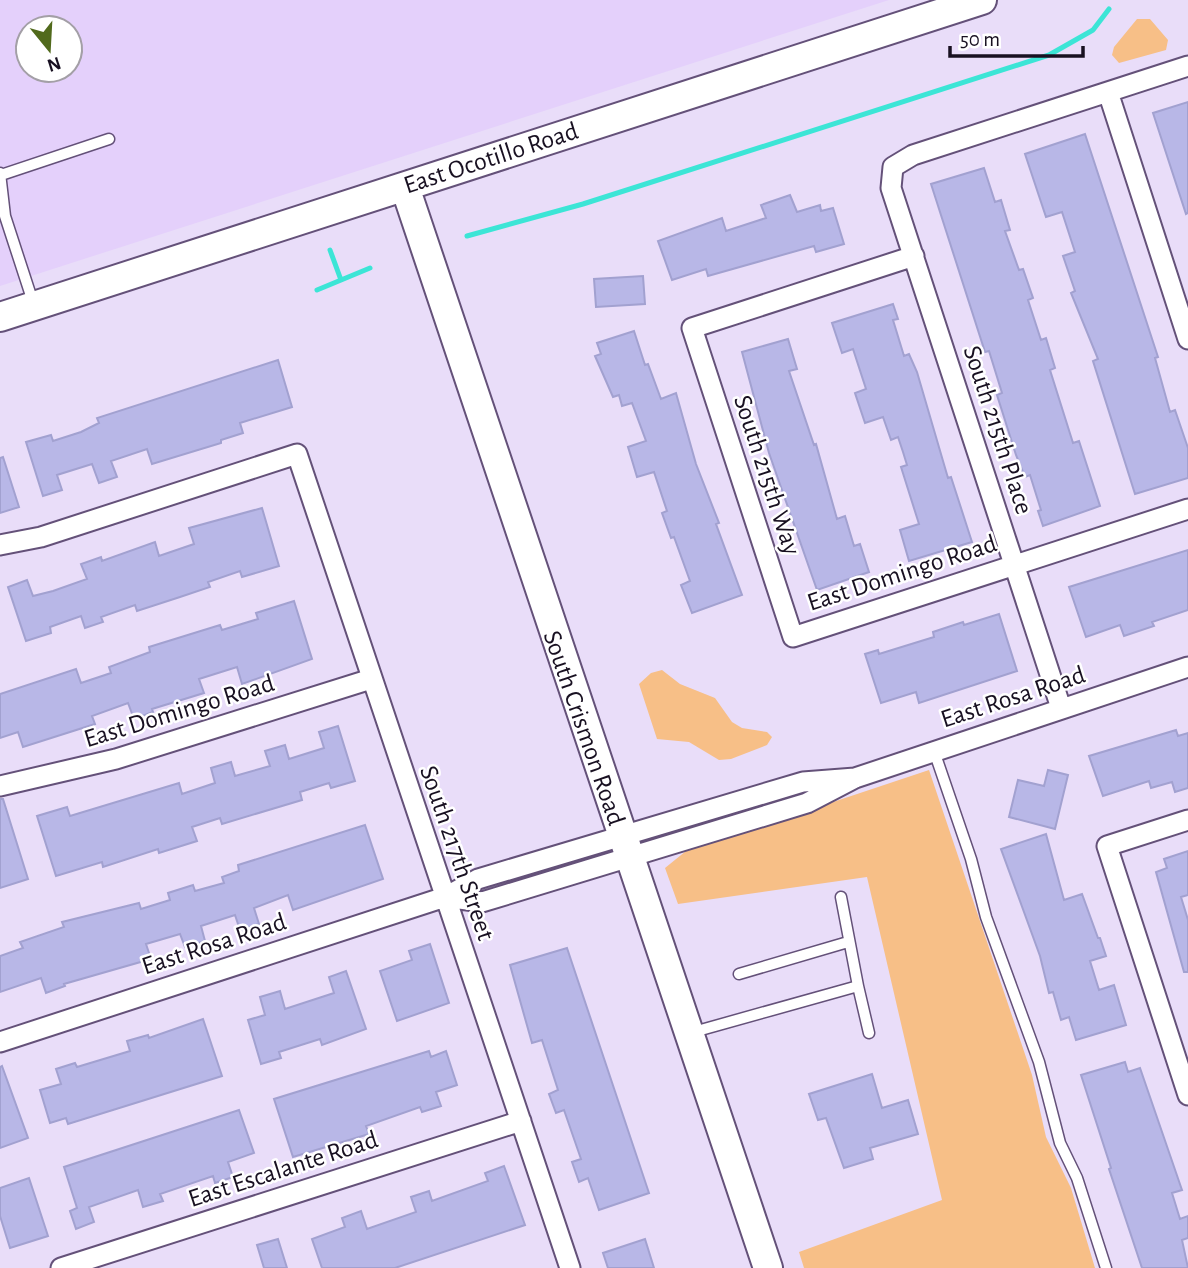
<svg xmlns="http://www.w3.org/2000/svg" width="1188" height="1268" font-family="'Alegreya Sans',sans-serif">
	<rect width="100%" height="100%" fill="#e9ddf9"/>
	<path fill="#e4d0fb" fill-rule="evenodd" d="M0,0H889L0,286ZM28,28H70V70H28Z"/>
	<path fill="#f7bf87" d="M1137,19H1150L1168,40L1166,50L1119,63L1112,55L1114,47Z
		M662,670L680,684L715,698L732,722L742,728L767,732L772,737L767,745L731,759L719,760L689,742L657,739L639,684L651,673Z
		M929,770L1032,1075L1046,1137L1071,1188L1095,1268H804L799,1252L942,1200L867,877L678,904L665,868L686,851Z"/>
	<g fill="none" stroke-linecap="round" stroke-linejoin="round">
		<path stroke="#3ce5d6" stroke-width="5" d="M467,236L583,204L1049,55L1093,30L1109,9
			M330,250L341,280
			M317,290L370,268"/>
	</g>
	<path fill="#b8b7e7" stroke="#a2a1d0" stroke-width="2" d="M1188,102V213L1186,214L1153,113Z
		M1085,134L1158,357L1155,358L1170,412L1175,410L1188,448V478L1135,494L1093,361L1098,359L1071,293L1075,291L1063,256L1075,252L1062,212L1046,217L1025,154Z
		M984,168L995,202L1001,200L1010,230L1005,231L1019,270L1023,269L1033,298L1028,300L1041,340L1046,338L1055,368L1050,370L1073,443L1079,441L1100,506L1043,526L1038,511L1041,510L1030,475L1025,477L1016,455L997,395L1002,393L989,351L985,352L931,184Z
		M790,195L797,212L820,205L821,211L833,208L844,244L816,252L814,246L708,276L706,269L672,280L658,241L722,218L726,231L766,218L761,205Z
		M643,276L645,304L596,307L594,279Z
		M893,304L898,319L893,320L904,356L909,354L917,372L948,478L951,477L972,542L909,561L900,530L919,524L901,467L907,465L903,452L898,437L891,440L883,417L865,423L855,393L866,389L853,349L842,353L832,323Z
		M634,331L645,365L648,364L661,399L676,393L696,464L719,523L716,524L742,595L692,613L681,585L690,581L674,537L671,538L662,513L667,511L654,472L637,477L628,447L646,441L632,403L622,406L619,395L613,397L595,356L601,354L597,343Z
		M788,339L797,369L789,371L814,445L816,444L837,519L845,516L854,546L860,544L869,572L817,590L769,453L742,352Z
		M278,360L292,407L240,423L243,433L221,440V443L152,464L147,449L111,461L117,477L99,483L92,464L57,475L62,490L43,496L26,442L51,435L53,441L81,432L99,423L97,418Z
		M3,457L19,507L0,513V458Z
		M262,508L279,566L242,577L240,571L208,582L210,587L180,597L137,611L135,605L101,617L103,622L85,628L81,616L50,627L51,633L26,641L8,587L27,580L33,596L53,591L87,579L81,564L101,557L102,561L155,542L159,556L194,544L189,528Z
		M1188,550V610L1152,622L1154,626L1124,636L1120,625L1086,637L1069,587Z
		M294,601L312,659L242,684L237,667L199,679L204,693L152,709L153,712L134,719L128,703L92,716L95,724L23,747L18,732L0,738V694L76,669L81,683L111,673L109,667L150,652L149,647L220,625L222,630L258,619L256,613Z
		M999,614L1017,671L919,703L916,692L881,703L865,654L878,650L879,654L934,637L933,632L963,622L964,625Z
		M338,726L355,781L331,788L329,783L300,792L302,800L222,824L220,818L192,827L197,841L159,853L158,849L103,867L102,862L56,876L37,816L67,807L70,816L179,783L182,794L215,783L211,768L231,762L235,776L270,766L265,751L285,745L289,759L324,748L319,732Z
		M1176,730L1178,736L1188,733V788L1175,792L1172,782L1151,788L1149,781L1103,796L1089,756Z
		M1048,770L1068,775L1055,829L1009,817L1018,780L1044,786Z
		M0,799H3L28,879L0,888Z
		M365,825L383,879L293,910L288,895L254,908L259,924L240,930L235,915L201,926L205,941L185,947L180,934L146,944L151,959L64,984L65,986L46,993L41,978L0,992V956L23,948L20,942L64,927L62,922L139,903L141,909L170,900L168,893L193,885L195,891L224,883L222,877L239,871L238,865Z
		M1046,834L1064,900L1082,894L1098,938H1100L1106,956L1090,961L1099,990L1114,985L1126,1025L1076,1040L1069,1017L1061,1020L1053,992L1049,993L1040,956L1001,849Z
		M1188,851V895L1181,897L1188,920V972H1184L1156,872L1167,868L1164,859Z
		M430,944L449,1003L397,1021L380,971L412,960L409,951Z
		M567,948L649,1193L599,1210L588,1178L579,1182L572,1162L581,1159L564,1110L556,1113L549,1094L558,1090L542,1040L532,1043L510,965Z
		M346,971L366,1029L322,1045L320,1039L279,1052L281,1058L261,1064L248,1020L265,1015L260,997L280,991L285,1009L334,993L329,977Z
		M203,1019L222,1076L68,1124L66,1118L50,1123L40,1090L61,1084L56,1069L75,1063L77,1067L130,1051L127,1041L148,1035L149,1038Z
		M429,1051L431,1057L446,1051L457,1085L436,1092L441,1106L422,1112L420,1107L366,1126L369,1134L293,1157L274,1099Z
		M1125,1062L1128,1072L1140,1068L1182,1190L1172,1193L1180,1219L1188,1216V1238L1182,1240L1188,1268H1142L1109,1169L1111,1168L1081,1075Z
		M2,1066L28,1138L0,1148V1067Z
		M872,1074L882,1108L908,1100L918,1134L870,1148L873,1159L844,1168L826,1118L818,1120L809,1094Z
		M239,1110L254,1153L228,1162L233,1177L215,1183L213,1176L160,1194L163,1201L143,1207L138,1190L89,1207L94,1222L76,1229L70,1211L77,1208L64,1167Z
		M504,1166L525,1225L395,1268H322L312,1239L345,1227L342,1218L361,1211L367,1229L416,1212L411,1197L429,1191L432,1201L488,1181L485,1173Z
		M29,1178L48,1236L10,1248L0,1216V1188Z
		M278,1239L287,1268H264L257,1245Z
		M645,1239L654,1268H608L603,1253Z"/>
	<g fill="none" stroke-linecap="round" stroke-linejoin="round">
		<defs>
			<path id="lane" d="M0,173L5,216L33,302
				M1,175L109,139
				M934,751L971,859L986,917L1039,1062L1060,1143L1077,1178L1106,1268
				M739,974L848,942
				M858,986L869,1033
				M690,1033L858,986L841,897"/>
			<path id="street" d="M1108,92L1188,339
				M914,256L692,328L793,637L1188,509
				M0,545L41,537L297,454L570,1268
				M1061,708L891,188L893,167L913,155L1188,66
				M0,786L116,759L371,679
				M1188,820L1107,846L1188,1095
				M445,897L482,902L807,803L855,778L1188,667
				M0,1042L445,897L478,879L803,782L855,778
				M61,1268L521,1121"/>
			<path id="secondary" d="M405,187L768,1268
				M0,317L982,0"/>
		</defs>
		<use href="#lane" stroke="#645179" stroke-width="13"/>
		<use href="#street" stroke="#645179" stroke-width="23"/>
		<use href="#secondary" stroke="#645179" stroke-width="32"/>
		<use href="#lane" stroke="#fff" stroke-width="10"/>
		<use href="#street" stroke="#fff" stroke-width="19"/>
		<use href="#secondary" stroke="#fff" stroke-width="28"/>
	</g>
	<g text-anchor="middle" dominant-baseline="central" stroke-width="5" stroke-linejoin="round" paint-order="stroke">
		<g font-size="26" fill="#181021" stroke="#fff">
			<text transform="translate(491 158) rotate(-18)">East Ocotillo Road</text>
			<text transform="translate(998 430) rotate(72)">South 215th Place</text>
			<text transform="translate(767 475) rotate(72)">South 215th Way</text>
			<text transform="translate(902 573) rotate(-18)">East Domingo Road</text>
			<text transform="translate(1013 697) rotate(-18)">East Rosa Road</text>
			<text transform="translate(179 711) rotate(-17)">East Domingo Road</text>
			<text transform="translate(584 728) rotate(71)">South Crismon Road</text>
			<text transform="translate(457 853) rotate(71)">South 217th Street</text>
			<text transform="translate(214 944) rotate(-18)">East Rosa Road</text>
			<text transform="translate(283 1169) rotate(-18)">East Escalante Road</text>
		</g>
	</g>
	<g transform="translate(49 49) rotate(162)"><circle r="33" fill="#ffffff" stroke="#a39fa6" stroke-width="2"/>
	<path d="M0-5L12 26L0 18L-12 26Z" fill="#516a1c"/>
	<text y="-10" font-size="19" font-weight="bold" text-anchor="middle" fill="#181021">N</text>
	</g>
	<path d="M950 46v10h133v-10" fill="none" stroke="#181021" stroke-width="3.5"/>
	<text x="960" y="46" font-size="21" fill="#181021" stroke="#ffffff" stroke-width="5" paint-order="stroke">50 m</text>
</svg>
